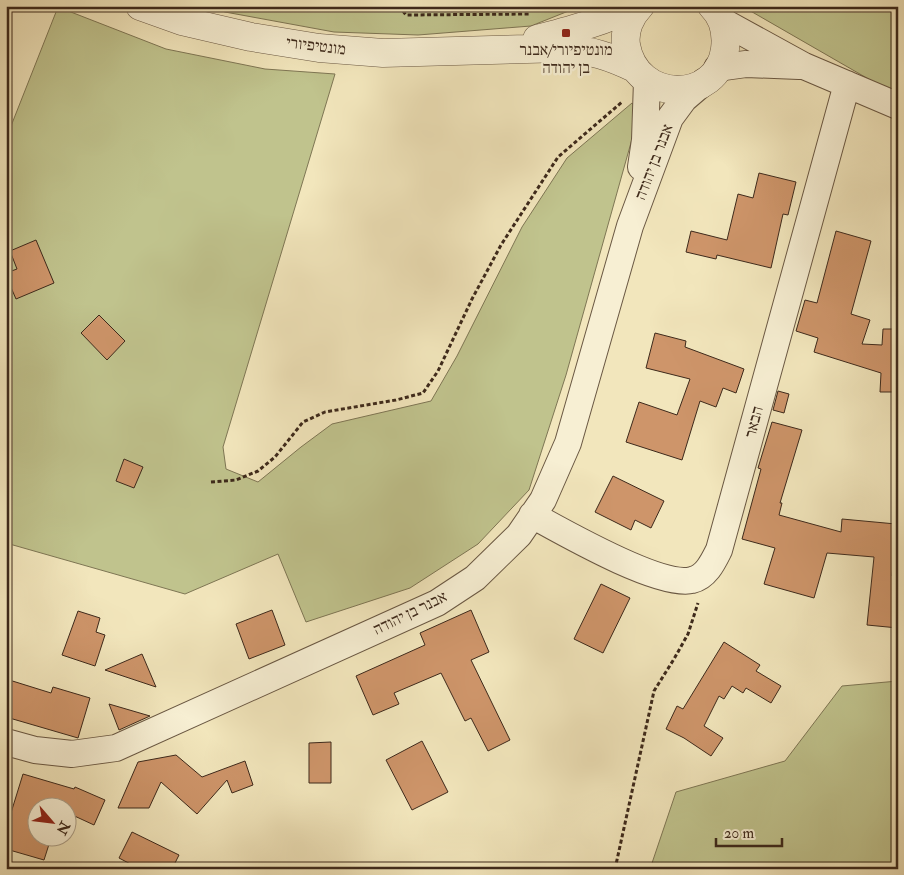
<svg xmlns="http://www.w3.org/2000/svg" width="904" height="875" font-family="'IM FELL Double Pica','Frank Ruhl Libre',serif">
	<rect width="100%" height="100%" fill="#f2e6bc"/>
	<filter id="stains"><feTurbulence type="fractalNoise" baseFrequency=".004" numOctaves="4"/><feColorMatrix values="0 0 0 0 .2 0 0 0 0 .09 0 0 0 0 .02 0 0 0 .5 -.17"/></filter>
	<radialGradient id="worn" r=".72"><stop offset=".6" stop-color="#630" stop-opacity="0"/><stop offset="1" stop-color="#630" stop-opacity=".3"/></radialGradient>
	<path fill="#c0c38d" stroke="#7e7654" d="M208,6H581L531,26L418,35L334,32L225,12Z
		M748,6H898V96L747,9Z
		M58,7L166,49L265,69L335,74L223,447L226,469L258,482L301,447L332,424L431,401L457,356L522,227L567,158L632,103L639,114L566,375L529,490L478,544L410,588L306,622L278,554L185,594L6,543V124L11,126Z
		M898,681V869H650L676,792L785,761L842,686Z"/>
	<path fill="#ce956a" stroke="#3d291b" d="M759,173L796,182L788,215L783,214L771,268L717,255L716,259L686,252L691,231L727,240L738,194L753,198Z
		M836,231L871,241L851,314L870,320L862,344L882,345L883,329H898V392H880L881,373L814,352L818,338L796,331L805,300L817,303Z
		M36,240L54,283L16,299L6,276V273L17,269L10,251Z
		M99,315L125,341L107,360L81,333Z
		M655,333L686,341L685,347L744,369L736,393L723,388L716,407L700,401L682,460L626,442L639,402L677,415L690,379L646,368Z
		M778,391L789,394L784,413L773,410Z
		M772,422L802,430L780,503H782L779,515L841,532L842,519L896,524L892,576L898,577V628L867,625L874,557L827,553L814,598L764,584L775,548L742,539L761,469L758,468Z
		M124,459L143,467L134,488L116,481Z
		M613,476L664,501L651,528L635,520L631,530L595,512Z
		M601,584L630,598L603,653L574,639Z
		M272,610L285,645L249,659L236,624Z
		M471,610L489,652L471,660L510,740L488,751L471,718L465,721L441,673L394,693L399,704L373,715L356,676L425,645L420,633Z
		M78,611L100,618L96,632L105,635L95,666L62,655Z
		M724,642L760,665L756,671L781,686L771,703L746,688L743,693L732,686L724,699L719,696L704,726L723,738L711,756L684,738L666,729L677,706L683,709Z
		M142,654L156,687L105,670Z
		M6,679L51,693L53,687L90,698L78,738L6,717Z
		M109,704L150,716L119,730Z
		M422,741L448,792L412,810L386,760Z
		M331,742V783H309V743Z
		M176,755L202,777L245,761L253,785L232,793L227,780L197,814L161,782L149,808H118L138,762Z
		M23,774L74,789L75,787L105,800L94,825L68,813V808H38V838H51L44,860L6,849V829Z
		M132,832L179,855L172,869H140L119,858Z"/>
	<g fill="none" stroke-linecap="round" stroke-linejoin="round">
		<defs>
			<path id="minor" d="M722,21L804,66L898,106
				M717,68L746,64L799,66
				M641,167L645,140L647,81
				M532,515C563,532 660,588 692,580C706,577 713,562 719,550L847,84
				M6,742L35,750L72,754L116,748L437,603L475,578L519,535L543,500L568,443L630,226L670,118L684,99L705,81"/>
			<path id="tertiary" d="M140,6L182,21L251,37L319,48L383,53L564,48C592,51 609,56 634,68
				M640,6C630,16 624,31 626,45C636,104 718,104 725,49C727,33 724,18 712,6
				M537,39C571,30 603,22 634,6"/>
		</defs>
		<use href="#minor" stroke="#6a5843" stroke-width="28"/>
		<use href="#tertiary" stroke="#6a5843" stroke-width="29"/>
		<path stroke="#3d291b" stroke-width="3" stroke-dasharray="4 2.5" stroke-linecap="butt" d="M399,6L406,15L531,14
			M211,482L236,480L258,471L275,457L303,422L325,412L396,400L423,393L438,371L472,299L501,245L558,157L622,102
			M615,869L654,691L674,659L688,634L698,603"/>
		<use href="#minor" stroke="#f7efd3" stroke-width="26"/>
		<use href="#tertiary" stroke="#f7efd3" stroke-width="28"/>
	</g>
	<rect fill="#8f2418" stroke="#f7efd3" stroke-width="2" x="561" y="28" width="10" height="10" rx="2.5"/>
	<g text-anchor="middle" dominant-baseline="central" stroke-width="5" stroke-linejoin="round" paint-order="stroke">
		<g font-size="16" fill="#3d291b" stroke="#f7efd3">
			<text transform="translate(316 46) rotate(7)">מונטיפיורי</text>
			<text transform="translate(654 162) rotate(-69)">אבנר בן יהודה</text>
			<text transform="translate(754 422) rotate(-75)">הבאר</text>
			<text transform="translate(410 613) rotate(-26)">אבנר בן יהודה</text>
		</g>
		<g font-size="16" fill="#3d291b" stroke="#f7efd3">
			<text x="566" y="50">מונטיפיורי/אבנר<tspan x="566" dy="18">בן יהודה</tspan></text>
		</g>
	</g>
	<rect width="904" height="875" fill="none" stroke="#f2e6bc" stroke-width="25"/>
	<rect x="8" y="8" width="889" height="860" fill="none" stroke="#3d291b" stroke-width="2.5"/>
	<rect x="12" y="12" width="879" height="850" fill="none" stroke="#3d291b"/>
	<g transform="translate(52 822) rotate(118)"><circle r="24" fill="#f7efd3" stroke="#ada089"/>
	<path d="M0-4L9 19L0 12L-9 19Z" fill="#8f2418"/>
	<text y="-8" font-size="14" font-weight="bold" text-anchor="middle" fill="#3d291b">N</text>
	</g>
	<path d="M716 838v8h66v-8" fill="none" stroke="#3d291b" stroke-width="2.5"/>
	<text x="724" y="838" font-size="15" fill="#3d291b" stroke="#f7efd3" stroke-width="4" paint-order="stroke">20 m</text>
	<rect width="100%" height="100%" filter="url(#stains)"/>
	<rect width="100%" height="100%" fill="url(#worn)"/>
</svg>
